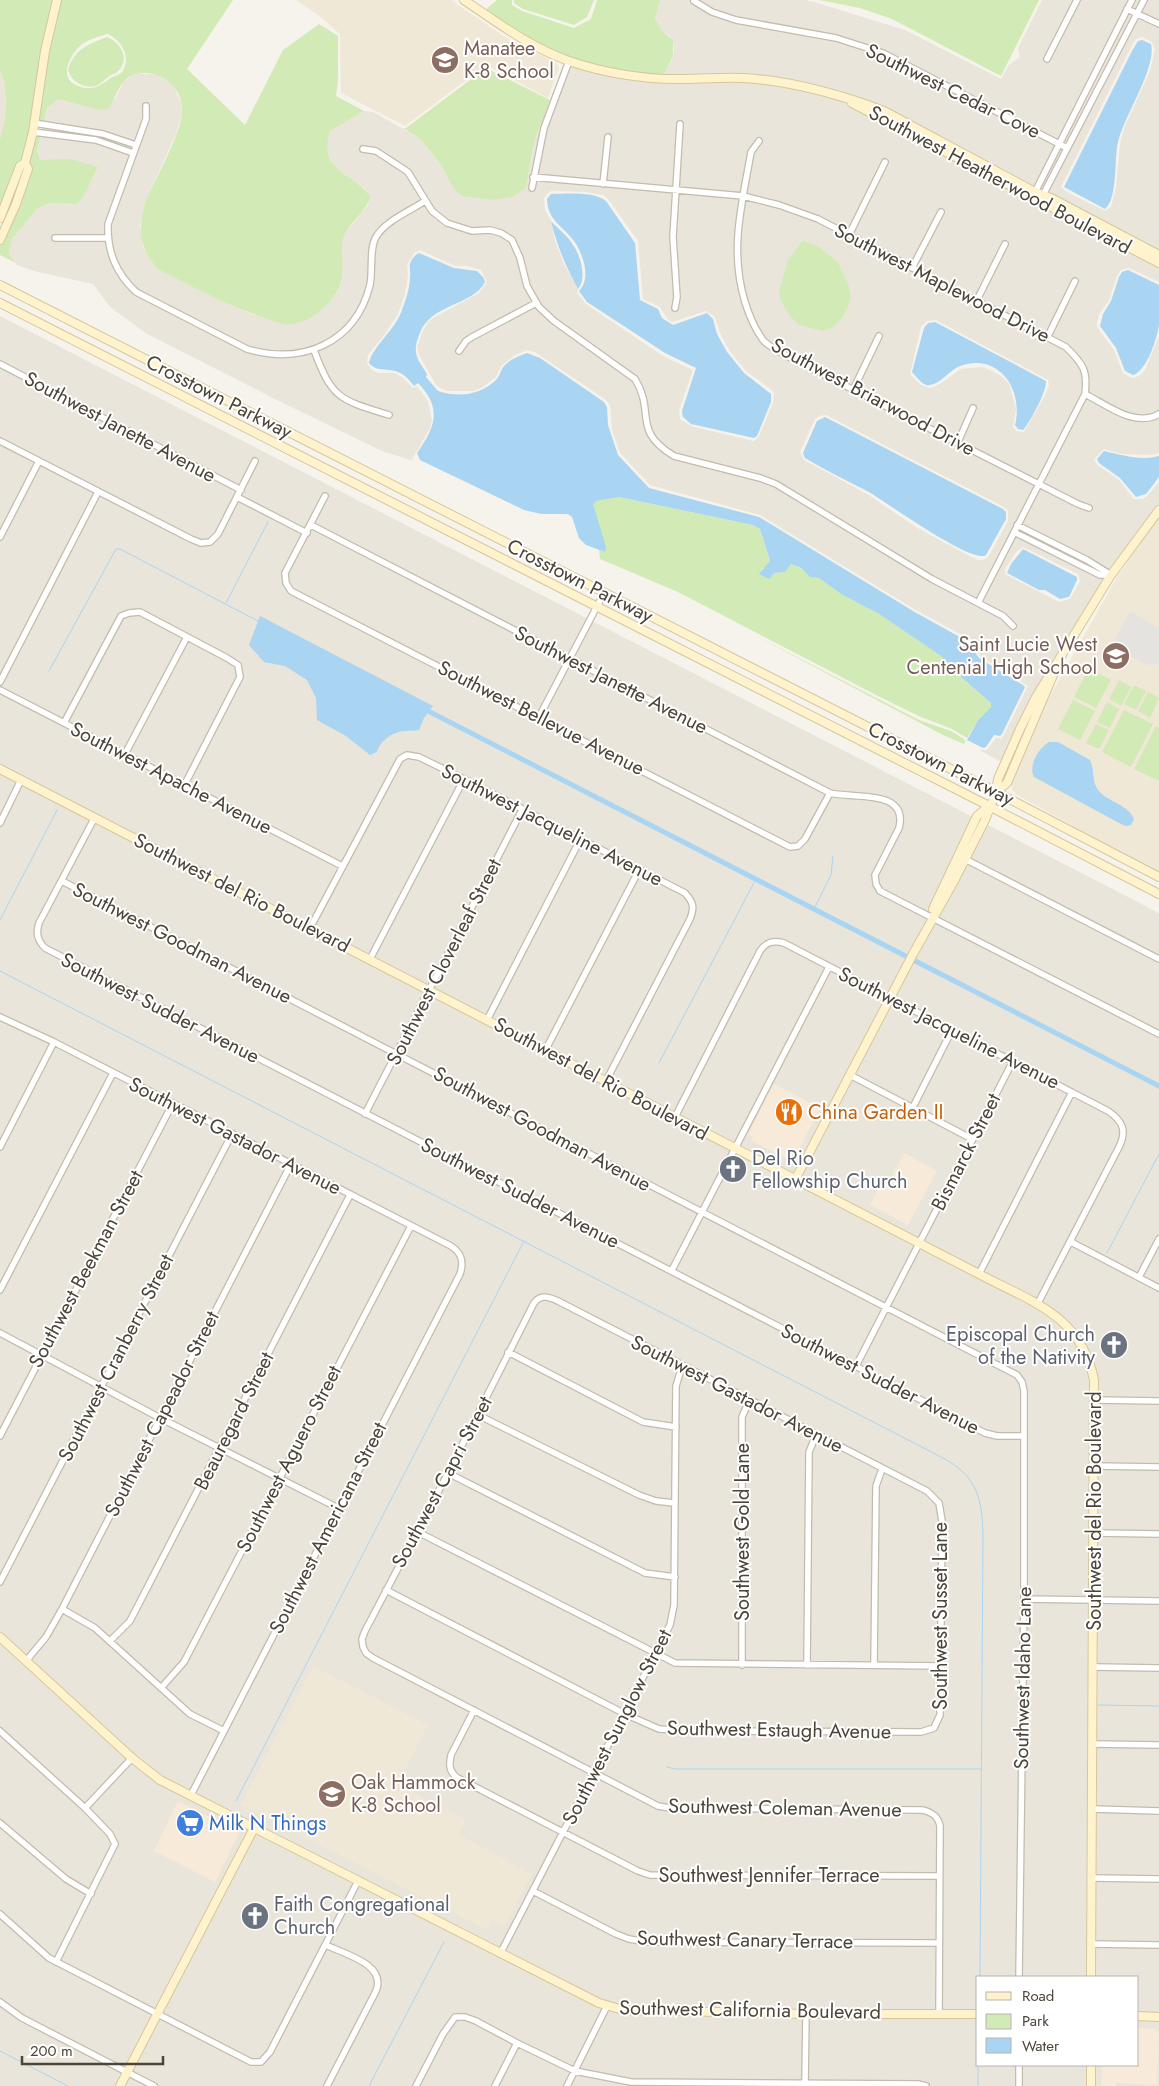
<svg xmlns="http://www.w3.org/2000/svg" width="1159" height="2086" font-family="Jost,sans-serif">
	<rect width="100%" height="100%" fill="#f6f3ec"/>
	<path fill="#eae5da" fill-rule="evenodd" d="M660,0H805L814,2L905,30L1001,79L1009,65L1020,57L1018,48L1042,0H1159V252L885,108L797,83L664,75L673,57L674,47L670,36L664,33L655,19ZM1142,37L1152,42L1155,50L1150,71L1125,126L1120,144L1116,187L1111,207L1105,211L1067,192L1061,187L1130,49L1136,39Z
		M565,62L619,76L756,81L795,88L840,100L1159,266V282L1129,268L1121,270L1117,276L1109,300L1100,313L1097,322V327L1114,350L1123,373L1132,378L1139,376L1145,370L1159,336V453L1150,455L1122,454L1104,449L1094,459L1097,465L1118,479L1134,499H1143L1147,496L1159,482V506L1111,571L1021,524L1022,511L1008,539L1015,535L1107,577L1003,763L979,750H987L996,738L1001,739L1004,735L1028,686L980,656L969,639L914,609L760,515L650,485L620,453L612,430L610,405L606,400L535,352L527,350L515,355L501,366L496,377L481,388L473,391H446L436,385L419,355L417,347L423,331L428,322L433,318L479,293L487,282L481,270L466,266H455L420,250L414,253L407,265L408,275L405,294L398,314L385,334L368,355L367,363L372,370L378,373H394L402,377L413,388L417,386L428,401L432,420L430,428L412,459L414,461L382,451L279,401L147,334L110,307L93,284L34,271L17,265L9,254L12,239L37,209L49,203L77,204L96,172L97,167L40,161L37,151L41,135L86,136L42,130L43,127L86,134L88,129L44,122L47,108L51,104L58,99L70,102L115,99L124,81L131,76L136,74H157L167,79L174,87L181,103L182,114L176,134L145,202L140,225L143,248L159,270L251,314L289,324L320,311L336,294L341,284L343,270L341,245L344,235L368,205L371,197L364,188L334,166L328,154L326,143L330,131L364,111L373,112L419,138L440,163L454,189L462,195L492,200L526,188L534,142ZM551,191L586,192L603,195L608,199L638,241L643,299L660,307L668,320L673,322L706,311L715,317L720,333L729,350L746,371L769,388L774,393L773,403L758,438L753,441L691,426L680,419L679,410L693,370L663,356L586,304L577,293L578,289L564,264L555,241L551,221L545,210L544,198L547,194ZM803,240L819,247L838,262L849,286L851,296L848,307L842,318L833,327L779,292ZM936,320L1048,380L1049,386L1044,397L1024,432L1016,431L1013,427L1016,409L1009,384L1001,376L990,370L982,367L960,369L940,384L930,388L921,385L910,374L921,327L927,321ZM826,415L1004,507L1008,511V521L988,557L984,560H978L958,550L916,527L867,494L804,460L800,452L815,419L819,416ZM1023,547L1078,574L1080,581L1070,599L1059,602L1005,574V569L1009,563L1016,552Z
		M0,71L4,81L6,103L4,124L0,139Z
		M0,316L1159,913V2086H0ZM978,1977H1138V2065H978Z"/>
	<path fill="#f7ead8" d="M774,1084L820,1108L793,1162L751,1140L753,1137L748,1135Z
		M904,1153L937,1171L908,1225L870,1205L878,1190L887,1185Z
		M178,1801L240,1832L215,1882L154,1851Z
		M1138,2028L1156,2029L1159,2031L1157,2085L1116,2083V2086H1101L1102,2065H1138Z"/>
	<path fill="#efe8d6" d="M296,0H451L505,37L556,63L559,68L548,98L486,65L405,126L341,93L340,34L322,18Z
		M1159,516V874L1077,831L1070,824L1017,795L1012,790V782L1040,714L1116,579Z
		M313,1666L428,1725L398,1784L466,1820L460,1832L463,1837L532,1874L504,1927L492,1921L487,1930L241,1805Z"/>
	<path fill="#d2eab5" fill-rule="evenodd" d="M0,0H55C39,52 38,107 24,159C19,177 8,195 0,212V139L4,124L6,103L4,81L0,71Z
		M60,0H233L187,69L245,125L283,50L319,24L338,36V81L336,96L364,111L330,131C317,172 353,171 371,197C365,212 352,221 345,234C336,249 350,273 336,293C327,308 307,323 290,324C284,325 276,322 271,320C232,308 196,288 159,270C138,247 138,232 145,202C154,182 180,135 182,114C184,91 166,72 143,73C136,74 130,75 125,80C118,87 114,101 108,109L100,110L58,99L47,108L44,122L37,121L47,52ZM108,34C122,41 132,57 122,72C118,76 113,76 109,79C99,87 91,91 78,86C58,79 69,56 80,46C86,40 100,36 108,34Z
		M497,0H512V5L522,11L574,28L591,19L597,0H660L655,19L664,33L673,40V56L664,75C621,73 578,64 540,45C521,36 503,22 484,11Z
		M514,0H594L587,17L574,25L523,9L514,3Z
		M819,0H1039L1001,76L892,19L860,8Z
		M107,37C120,42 131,59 118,71C116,74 111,74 108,77C104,80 101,84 95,86C83,89 71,81 68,70C74,49 89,44 107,37Z
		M486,68L550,100L534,142L526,188L512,197L492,200L462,196L454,189L440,163L419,138L403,128H406Z
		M35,135H41L37,151L40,160L70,159L98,167L83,197L77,204L49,203L37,209L12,239L9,254L16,263L0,255V245L11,223Z
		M803,240L819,247L838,262L849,286L851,296L848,307L842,318L833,327L823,331L799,325L790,316L781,301L779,292L788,260Z
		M619,497L753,525L760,529L770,562L767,567L761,569L774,573L785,572L791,564L802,569L810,577L819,578L841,594L879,614L941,656L962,678L991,703V707L978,720L967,738L952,729L921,717L880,697L678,592L600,559L599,550L605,552L592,504L595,501Z
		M756,636L919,720L951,731L964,739L965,742L964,744L943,735Z
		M1089,668L1111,680L1096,708L1074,697Z
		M1119,680L1131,687L1121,706L1109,699Z
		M1134,685L1146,691L1136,710L1124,704Z
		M1148,692L1159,698L1150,718L1138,711Z
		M1073,700L1095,711L1080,740L1058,729Z
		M1107,702L1119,709L1110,728L1097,722Z
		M1124,710L1153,724L1131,767L1102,752Z
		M1096,724L1109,730L1099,749L1086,743Z
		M1156,726L1159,728V781L1134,769Z"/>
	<path fill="#e5e3e0" d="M1130,611L1159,628V665L1152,663L1150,666L1111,647Z"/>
	<path fill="#a9d4f2" d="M1142,40L1151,44C1157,67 1124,116 1118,142C1114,157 1118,199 1105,209L1064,187L1132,51L1138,41Z
		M551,194C567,194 593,191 606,201L635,243L640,300L658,309L662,318L673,325L707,313L713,319L717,334L727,352L744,373L771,394V402L757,436L754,438L691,424L683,417L682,411L696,368L665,353L587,302L579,291C591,279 584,257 576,244C565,226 548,223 547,199Z
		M551,221C558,229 568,236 573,245C581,256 587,279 578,289C566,267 557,246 551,221Z
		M419,253L454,268L477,271L483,277L485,282C473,306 430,303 419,335C412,353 417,358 427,374L426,377L438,391C459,398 480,395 496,380C499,377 500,373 502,369C506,361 519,356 527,353L540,358L604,402L607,407L608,425L618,455L649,488L759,517L913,611L967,641L979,658L1023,685L1025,687L1002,734L1000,736L994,735L986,747L983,748L967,740L978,720L991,707V703L962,678L941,656L879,614L841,594L819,578L810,577L801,568L791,564L785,572L774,573L769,579L759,574L770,561L760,529L753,525L619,497L596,501L593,504L606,547L605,552L586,545L579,538L572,517L568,514H541L524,510L420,460L417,453C435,427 443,409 418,383L414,386C409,379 403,373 395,371C384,368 377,372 369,363C372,347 396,329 402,310C406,299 410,288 410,276C411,272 409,268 410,264C411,259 415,255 419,253Z
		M1128,270L1159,285C1159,298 1159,312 1159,325C1157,338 1147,371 1133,375L1125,371L1116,348L1100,326L1103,314L1111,301L1119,277L1122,272Z
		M935,322L1046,381C1047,391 1030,422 1023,430L1018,429L1015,425C1024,390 999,352 960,366C949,370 942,383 930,385C923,387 917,377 912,372L924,328L928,323Z
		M825,417L1003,509L1006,512V519L986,555C972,565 884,500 867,491C846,480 825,470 805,458L803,453L817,421Z
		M1104,451C1122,455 1140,461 1159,456V477L1146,494L1136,497L1120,478L1099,463L1097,459Z
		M1023,549L1077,577V580L1069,597L1060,599L1045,590H1039L1007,573L1011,564Z
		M260,616L433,706L424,718L419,730C415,731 412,730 407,731C394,731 381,739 377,752L370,755L346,736L317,720L316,698L307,680L285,666L264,662L249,645Z
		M1049,742H1058L1090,760C1095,770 1091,782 1099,791C1108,802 1129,805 1134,819L1131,825L1126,826L1121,824L1034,777C1028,765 1039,748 1049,742Z"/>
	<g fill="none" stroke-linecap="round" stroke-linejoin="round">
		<path stroke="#a9d4f2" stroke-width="1" d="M226,603L268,522
			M49,671L116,549H120L258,621
			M814,909L831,875L833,856
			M0,920L57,810
			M0,971L945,1459C977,1477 982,1499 983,1534L980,1977
			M659,1063L756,879
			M1107,1253L1159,1154
			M1098,1705L1159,1706
			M667,1767L675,1769H981
			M236,1801L524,1241
			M0,2051L68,2086
			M369,2086L444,1942
			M978,2086V2065"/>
		<path stroke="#a9d4f2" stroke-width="5" d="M430,712L1159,1086"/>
		<defs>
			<path id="street" d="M694,1L712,12L736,20L836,38L883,53L1067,148
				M1127,9L1159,24
				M1047,59L1077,0
				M146,106V119L108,224C107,252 116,273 136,292L247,349C302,365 355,344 370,285C373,271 369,248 376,237C385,221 410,211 425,201
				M34,123L103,134L136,145
				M33,132L96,140L133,153
				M759,141L751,152C742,204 729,250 745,302C749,315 755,329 763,340C768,346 778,351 785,355L1078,504L1089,508
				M363,149L376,151L408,172L432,211L447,223L472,231L490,230L501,233L512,240L520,258L527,286L539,307L554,321L635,379C656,413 631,430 674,456L760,478L776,484L932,579L1003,616L1013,626
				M533,177L743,196L779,205L818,219L1066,347C1083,364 1088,370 1085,394L978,603
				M603,184L608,137
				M532,188L544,128L569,61
				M1034,194L1132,0
				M1042,197L1144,0
				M849,235L885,162
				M55,238H107
				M912,268L941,212
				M977,300L1005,244
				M675,308L677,297L673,237L680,124
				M1048,336L1075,281
				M314,350C332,399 340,400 389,415
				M459,351L466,341L472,337L536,303
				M0,364L241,490
				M854,388L879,336
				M1085,394C1107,405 1135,428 1159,414
				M0,441L191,539L201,543L210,542L218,534L255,461
				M958,442L973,408
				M325,496L285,573L286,583L291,591L790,847L798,846L805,839L830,793
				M237,497L307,533
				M311,525L830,793C852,799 909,788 899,828L875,875L876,884L880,891L1159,1034
				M1017,525L1087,560L1111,575
				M1014,532L1100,575H1111
				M0,537L39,461
				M0,682L98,492
				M0,690L342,866
				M539,717L604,593
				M64,723L121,616L129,613L140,612L227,658L238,665L240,677L185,784
				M125,754L187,637
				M95,817L39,923C36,933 37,940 45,948L985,1433L997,1436H1024
				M0,823L21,780
				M965,859L1159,959
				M62,881L1017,1375L1022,1382L1024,1391V1599L1019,1977
				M309,930L400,759L407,755L419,757L464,779L685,893C693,902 695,907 690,919L606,1081
				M370,959L464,779
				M0,1017L54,1042L451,1246C462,1253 464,1262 460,1274L191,1795
				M487,1020L580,840
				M546,1049L639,870
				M850,1075L972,1139
				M913,1107L952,1030
				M365,1114L522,810
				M675,1117L760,951C766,942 773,940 784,943L1108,1111C1123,1121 1127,1131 1119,1147L1037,1305
				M0,1147L54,1042
				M1071,1242L1159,1288
				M672,1270L829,967
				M979,1274L1072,1092
				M1139,1277L1159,1239
				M0,1290L113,1073
				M0,1333L160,1418L338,1508
				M508,1352L643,1422L676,1427
				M856,1366L1013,1061
				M1095,1400L1159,1401
				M478,1415L639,1495L656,1501L674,1503
				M0,1436L173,1103
				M1095,1466L1159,1467
				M448,1473L645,1573L675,1577
				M416,1531L675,1663L941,1666
				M1094,1533L1159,1534
				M0,1582L232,1134
				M386,1590L625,1714L659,1729L688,1731L921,1732L934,1728L940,1715L942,1521L939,1503L927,1491L558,1301C549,1297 541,1294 534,1303L448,1473L365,1631L362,1639L363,1647L366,1653L373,1658L658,1806L670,1808L922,1810C932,1812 938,1816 940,1826L939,2014
				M1024,1599L1159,1601
				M62,1609L95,1628L190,1714L224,1731
				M110,1641L130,1621L350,1195
				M26,1661L46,1637L62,1609L291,1164
				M742,1665V1417L749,1401
				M807,1665L809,1452L816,1435
				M874,1665L876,1486L882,1469
				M1094,1667L1159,1668
				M161,1688L184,1662L411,1226
				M474,1710L451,1755C449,1765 449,1770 456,1777L638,1871L650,1875L939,1876
				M0,1731L85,1808L110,1834L115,1844L56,1962
				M1092,1744L1159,1745
				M85,1808L132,1758
				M1093,1809L1159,1811
				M0,1823L66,1879L91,1894
				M1091,1878L1159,1879
				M533,1891L616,1934L629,1939L648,1942L939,1943
				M0,1914L49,1958L251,2062H261L270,2052L358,1881
				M1090,1944L1159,1945
				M326,1945C344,1954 387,1964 376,1991L327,2086
				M500,1954L670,1625L674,1605L676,1386L682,1366
				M0,2002L22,2018L154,2086
				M805,2084L806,2014
				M416,2086L443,2034L455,2017H465L476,2021L517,2043L575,2071L631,2082L918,2084L926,2086
				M495,2086L517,2043
				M567,2086L607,2006
				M1019,2086V2065"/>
			<path id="secondary" d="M464,0C498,23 530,47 569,61C604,73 646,80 684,79C708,79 732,76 756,79C799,83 844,96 884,111L1035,192L1053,199L1159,255
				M852,103L1159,263
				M0,218L20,166L25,163
				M0,240L16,204L28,169L25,163L33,132L45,51L57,0
				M0,285L996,792L1159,877
				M0,303L989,806L1159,894
				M0,769L979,1274C1032,1302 1081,1315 1094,1380L1091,1977
				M996,792L1007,783L1054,673
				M933,909L977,816L989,806
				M795,1180L913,954L955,879L985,820L996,792L998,779L1020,729L1036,697L1111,575L1159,510
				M0,1637L132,1758L160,1780L599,2003L623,2010L806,2014H978
				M1138,2016L1159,2017
				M120,2086L254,1828
				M1091,2086V2065"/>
		</defs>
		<use href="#street" stroke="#c2bbae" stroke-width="8"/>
		<use href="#secondary" stroke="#d6c79b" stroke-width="10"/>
		<use href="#street" stroke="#fff" stroke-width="5.5"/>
		<use href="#secondary" stroke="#fff3cd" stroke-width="8"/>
	</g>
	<defs>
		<symbol id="school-disc" viewBox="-11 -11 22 22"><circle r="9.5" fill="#8d6e63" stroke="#fff"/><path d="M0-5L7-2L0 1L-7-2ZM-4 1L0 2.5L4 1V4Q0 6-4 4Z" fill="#fff"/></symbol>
		<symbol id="restaurant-disc" viewBox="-11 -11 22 22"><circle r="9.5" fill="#e8710a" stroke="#fff"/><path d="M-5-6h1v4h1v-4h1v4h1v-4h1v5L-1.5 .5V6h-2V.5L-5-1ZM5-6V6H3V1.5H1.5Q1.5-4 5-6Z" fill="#fff"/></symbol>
		<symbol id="church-disc" viewBox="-11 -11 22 22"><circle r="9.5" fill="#6b7280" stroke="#fff"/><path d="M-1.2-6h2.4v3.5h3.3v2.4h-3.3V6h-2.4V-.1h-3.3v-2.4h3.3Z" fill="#fff"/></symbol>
		<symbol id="supermarket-disc" viewBox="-11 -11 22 22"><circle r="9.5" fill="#3f7fe0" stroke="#fff"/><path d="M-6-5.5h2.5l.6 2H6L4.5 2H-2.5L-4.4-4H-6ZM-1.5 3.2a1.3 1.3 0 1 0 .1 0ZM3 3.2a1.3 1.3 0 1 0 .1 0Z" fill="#fff"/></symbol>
	</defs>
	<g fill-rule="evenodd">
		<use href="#school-disc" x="429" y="44" width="32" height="32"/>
		<use href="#school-disc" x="1100" y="640" width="32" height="32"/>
		<use href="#restaurant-disc" x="773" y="1096" width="32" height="32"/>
		<use href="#church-disc" x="717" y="1153" width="32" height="32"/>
		<use href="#church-disc" x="1098" y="1329" width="32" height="32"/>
		<use href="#school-disc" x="316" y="1778" width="32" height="32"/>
		<use href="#supermarket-disc" x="174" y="1807" width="32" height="32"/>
		<use href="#church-disc" x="239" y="1900" width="32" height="32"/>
	</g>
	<g text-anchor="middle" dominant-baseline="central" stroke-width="4" stroke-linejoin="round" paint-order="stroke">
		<g font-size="20" fill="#785e54" stroke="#fff" text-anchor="start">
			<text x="464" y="48">Manatee<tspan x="464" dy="23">K-8 School</tspan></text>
			<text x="1097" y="644" text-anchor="end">Saint Lucie West<tspan x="1097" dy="23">Centenial High School</tspan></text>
			<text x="351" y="1782">Oak Hammock<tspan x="351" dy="23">K-8 School</tspan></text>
		</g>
		<g font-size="20" fill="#4b4439" stroke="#fff">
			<text transform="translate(953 91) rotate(26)">Southwest Cedar Cove</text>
			<text transform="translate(1000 180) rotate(28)">Southwest Heatherwood Boulevard</text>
			<text transform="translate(942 283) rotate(27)">Southwest Maplewood Drive</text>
			<text transform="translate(219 397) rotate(27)">Crosstown Parkway</text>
			<text transform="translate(873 397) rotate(28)">Southwest Briarwood Drive</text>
			<text transform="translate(120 427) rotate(28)">Southwest Janette Avenue</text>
			<text transform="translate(580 581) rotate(27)">Crosstown Parkway</text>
			<text transform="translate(611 680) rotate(27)">Southwest Janette Avenue</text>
			<text transform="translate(541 718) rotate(27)">Southwest Bellevue Avenue</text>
			<text transform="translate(941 764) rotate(27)">Crosstown Parkway</text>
			<text transform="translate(171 778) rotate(27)">Southwest Apache Avenue</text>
			<text transform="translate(552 825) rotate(27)">Southwest Jacqueline Avenue</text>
			<text transform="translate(242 893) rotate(27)">Southwest del Rio Boulevard</text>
			<text transform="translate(182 943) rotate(27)">Southwest Goodman Avenue</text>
			<text transform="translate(444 962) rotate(-63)">Southwest Cloverleaf Street</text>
			<text transform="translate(160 1008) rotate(27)">Southwest Sudder Avenue</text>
			<text transform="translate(949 1028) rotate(27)">Southwest Jacqueline Avenue</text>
			<text transform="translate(601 1079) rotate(28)">Southwest del Rio Boulevard</text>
			<text transform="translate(542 1129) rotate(28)">Southwest Goodman Avenue</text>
			<text transform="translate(235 1136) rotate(27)">Southwest Gastador Avenue</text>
			<text transform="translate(966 1152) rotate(-63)">Bismarck Street</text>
			<text transform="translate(520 1193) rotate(27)">Southwest Sudder Avenue</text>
			<text transform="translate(86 1269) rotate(-62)">Southwest Beekman Street</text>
			<text transform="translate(116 1358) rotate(-63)">Southwest Cranberry Street</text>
			<text transform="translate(880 1379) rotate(27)">Southwest Sudder Avenue</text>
			<text transform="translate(737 1394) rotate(27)">Southwest Gastador Avenue</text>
			<text transform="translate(162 1414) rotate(-63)">Southwest Capeador Street</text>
			<text transform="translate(234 1421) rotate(-63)">Beauregard Street</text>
			<text transform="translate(289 1459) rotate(-63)">Southwest Aguero Street</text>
			<text transform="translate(442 1482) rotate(-62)">Southwest Capri Street</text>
			<text transform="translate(1094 1511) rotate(-90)">Southwest del Rio Boulevard</text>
			<text transform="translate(328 1528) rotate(-63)">Southwest Americana Street</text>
			<text transform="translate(742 1532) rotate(-90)">Southwest Gold Lane</text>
			<text transform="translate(940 1616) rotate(-90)">Southwest Susset Lane</text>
			<text transform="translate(1023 1678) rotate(-89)">Southwest Idaho Lane</text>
			<text transform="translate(617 1727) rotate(-63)">Southwest Sunglow Street</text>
			<text transform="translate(779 1730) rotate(1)">Southwest Estaugh Avenue</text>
			<text transform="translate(785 1808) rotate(1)">Southwest Coleman Avenue</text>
			<text x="769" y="1875">Southwest Jennifer Terrace</text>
			<text transform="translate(745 1940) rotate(1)">Southwest Canary Terrace</text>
			<text transform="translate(750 2010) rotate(1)">Southwest California Boulevard</text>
		</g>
		<g font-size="20" fill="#c56008" stroke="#fff" text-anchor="start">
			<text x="808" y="1112">China Garden II</text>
		</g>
		<g font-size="20" fill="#5b616d" stroke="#fff" text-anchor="start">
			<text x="752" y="1158">Del Rio<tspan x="752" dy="23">Fellowship Church</tspan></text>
			<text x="1095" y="1334" text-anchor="end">Episcopal Church<tspan x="1095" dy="23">of the Nativity</tspan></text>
			<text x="274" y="1904">Faith Congregational<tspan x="274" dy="23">Church</tspan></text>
		</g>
		<g font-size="20" fill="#366cbe" stroke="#fff" text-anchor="start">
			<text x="209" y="1823">Milk N Things</text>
		</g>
	</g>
	<rect x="976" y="1976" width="162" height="90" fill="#ffffff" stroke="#b7b4b0"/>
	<rect x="986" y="1992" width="25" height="8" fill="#fff3cd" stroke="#b7b4b0"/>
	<text x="1022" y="2001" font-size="15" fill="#4b4439">Road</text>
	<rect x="986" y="2014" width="25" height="15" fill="#d2eab5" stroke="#b7b4b0"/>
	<text x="1022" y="2026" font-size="15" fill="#4b4439">Park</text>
	<rect x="986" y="2038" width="25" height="15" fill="#a9d4f2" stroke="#b7b4b0"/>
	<text x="1022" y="2051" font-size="15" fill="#4b4439">Water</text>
	<path d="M22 2056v8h141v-8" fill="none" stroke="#4b4439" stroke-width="2.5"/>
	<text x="30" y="2056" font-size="15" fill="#4b4439" stroke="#ffffff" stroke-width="4" paint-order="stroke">200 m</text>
</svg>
